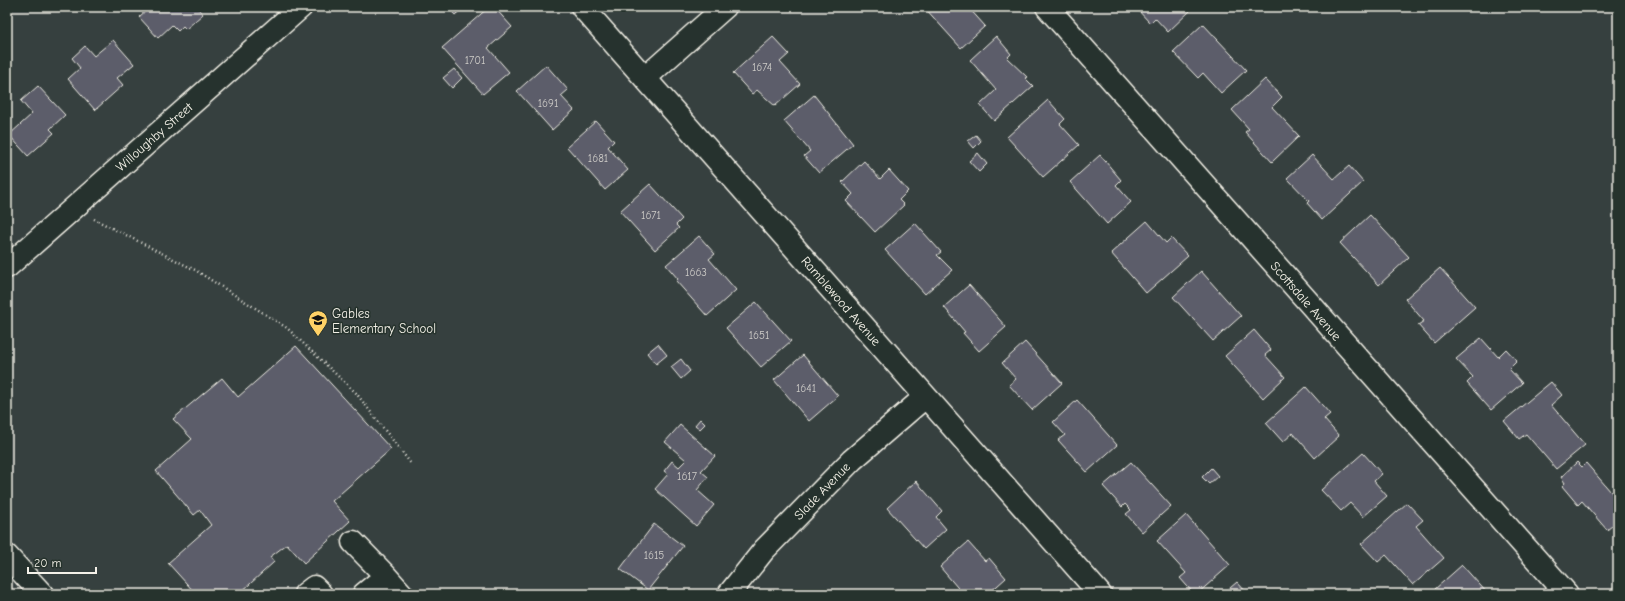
<svg xmlns="http://www.w3.org/2000/svg" width="1625" height="601" font-family="'Comic Neue',sans-serif">
	<rect width="100%" height="100%" fill="#36403f"/>
	<filter id="ink" filterUnits="userSpaceOnUse"><feTurbulence type="fractalNoise" baseFrequency=".025" numOctaves="2"/><feDisplacementMap in="SourceGraphic" scale="8" xChannelSelector="R" yChannelSelector="G"/><feConvolveMatrix kernelMatrix="1 2 1 2 8 2 1 2 1" color-interpolation-filters="sRGB"/></filter>
	<g filter="url(#ink)">
		<path fill="#5b5d6a" stroke="#f4f1e8" d="M150,7H197L203,14L186,29L183,26L178,31L172,25L158,38L139,17Z
			M448,7H464L455,15Z
			M489,7H494L512,27L488,48L509,72L483,94L442,48Z
			M924,7H968L985,26L961,48Z
			M1135,7H1188L1191,10L1168,32L1155,18L1150,23Z
			M1203,24L1246,70L1221,93L1203,73L1198,78L1173,52Z
			M996,36L1011,54L1007,58L1027,77L1025,78L1033,86L994,121L980,105L996,90L970,60Z
			M773,37L789,54L780,62L800,84L775,106L757,90L752,94L733,73Z
			M113,40L134,64L117,78L123,85L95,110L68,79L80,68L72,58L85,46L94,56Z
			M546,65L568,90L561,96L574,110L552,130L517,91Z
			M454,69L462,78L452,88L443,78Z
			M1265,79L1282,97L1272,107L1299,136L1272,162L1245,132L1249,129L1232,110Z
			M38,86L65,115L50,129L54,133L28,156L9,135L32,114L21,101Z
			M814,95L853,144L819,173L804,156L810,151L784,121Z
			M1048,100L1065,119L1060,124L1079,145L1043,177L1007,137Z
			M596,121L614,141L608,147L628,170L605,190L567,147Z
			M976,135L981,141L974,148L968,141Z
			M978,153L987,164L979,172L969,161Z
			M1100,155L1121,180L1116,185L1131,202L1107,224L1070,182Z
			M1312,155L1334,179L1349,166L1363,182L1322,220L1307,203L1309,201L1287,178Z
			M864,161L880,179L889,170L908,191L899,200L904,205L875,232L846,201L853,194L842,182Z
			M650,184L682,219L676,225L679,228L655,250L620,211Z
			M1370,215L1409,257L1379,285L1340,243Z
			M1147,221L1166,243L1171,238L1188,256L1146,293L1111,253Z
			M915,223L941,252L937,255L952,270L925,294L885,250Z
			M699,236L715,254L709,259L736,290L707,316L676,281L678,279L666,265Z
			M1440,268L1475,307L1434,343L1418,325L1424,321L1405,299Z
			M1201,271L1241,316L1213,341L1173,297Z
			M969,285L1006,327L979,351L963,333L965,332L944,307Z
			M756,302L791,341L761,367L726,328Z
			M1254,330L1271,350L1265,355L1285,377L1263,398L1225,356Z
			M1481,338L1498,357L1506,349L1517,361L1509,369L1522,383L1491,410L1467,383L1473,377L1456,359Z
			M1025,342L1062,383L1032,410L1009,385L1016,379L1002,363Z
			M658,344L667,355L656,364L647,353Z
			M296,346L391,449L332,501L350,521L304,563L287,544L270,557L274,562L239,594H196L168,563L211,525L200,510L194,515L156,471L192,439L173,419L222,378L238,397Z
			M803,355L838,396L809,421L774,380Z
			M681,359L690,371L681,379L671,367Z
			M1551,382L1562,395L1551,405L1585,445L1556,469L1526,434L1519,439L1504,421Z
			M1306,387L1330,414L1324,419L1339,436L1315,458L1293,433L1283,442L1266,423Z
			M1077,400L1117,445L1087,472L1058,440L1065,435L1053,422Z
			M700,419L705,424L700,429L695,425Z
			M680,425L715,456L701,471L708,477L697,490L714,505L696,526L655,489L668,474L664,471L672,461L679,467L686,460L665,442Z
			M1363,453L1382,474L1374,481L1387,496L1363,517L1350,503L1341,511L1321,490Z
			M1131,462L1171,506L1142,532L1126,514L1131,510L1125,504L1122,507L1103,486Z
			M1577,462L1582,467L1586,463L1618,500V521L1607,530L1582,501L1578,505L1562,486L1565,483L1561,477Z
			M1211,468L1218,476L1209,484L1202,477Z
			M916,481L942,511L936,517L946,529L924,549L887,508Z
			M1407,503L1423,520L1416,526L1444,558L1413,585L1386,555L1378,562L1361,544Z
			M1186,515L1230,565L1197,594H1194L1180,578L1186,573L1157,541Z
			M654,524L683,546L648,590L620,569Z
			M968,542L985,561L989,558L1006,578L988,594H963L940,567Z
			M1462,565L1488,594H1440L1435,589Z
			M1237,582L1248,594H1223Z"/>
		<g fill="none" stroke-linecap="round" stroke-linejoin="round">
			<defs>
				<path id="minor" d="M582,7L1100,594
					M1047,7L1567,594
					M645,78L725,7
					M7,267L301,7
					M353,542L386,576
					M7,556L42,594
					M305,594L314,587L321,594
					M364,594L386,576L402,594
					M729,594L764,550L852,460L925,397"/>
			</defs>
			<use href="#minor" stroke="#f4f1e8" stroke-width="25"/>
			<path stroke="#f4f1e8" stroke-width="2.5" stroke-dasharray="1 3" stroke-linecap="butt" d="M94,219L195,270L287,328L356,393L412,465"/>
			<use href="#minor" stroke="#26332d" stroke-width="22"/>
		</g>
	</g>
	<defs>
		<symbol id="school-pin" viewBox="-11 -11 22 30"><path d="M0 17L-7.5 6A9.5 9.5 0 1 1 7.5 6Z" fill="#ffd166" stroke="#26332d"/><path d="M0-5L7-2L0 1L-7-2ZM-4 1L0 2.5L4 1V4Q0 6-4 4Z" fill="#111"/></symbol>
	</defs>
	<g fill-rule="evenodd">
		<use href="#school-pin" x="307" y="309" width="22" height="30"/>
	</g>
	<g text-anchor="middle" dominant-baseline="central" stroke-width="3" stroke-linejoin="round" paint-order="stroke">
		<g font-size="11" fill="#ceccc8">
			<text x="475" y="60">1701</text>
			<text x="762" y="67">1674</text>
			<text x="548" y="103">1691</text>
			<text x="598" y="158">1681</text>
			<text x="651" y="215">1671</text>
			<text x="696" y="272">1663</text>
			<text x="759" y="335">1651</text>
			<text x="806" y="388">1641</text>
			<text x="687" y="476">1617</text>
			<text x="654" y="555">1615</text>
		</g>
		<g font-size="13" fill="#f4f1e8" stroke="#26332d">
			<text transform="translate(154 137) rotate(-41)">Willoughby Street</text>
			<text transform="translate(841 301) rotate(49)">Ramblewood Avenue</text>
			<text transform="translate(1306 301) rotate(49)">Scottsdale Avenue</text>
			<text transform="translate(822 491) rotate(-46)">Slade Avenue</text>
		</g>
		<g font-size="13" fill="#f4f1e8" stroke="#26332d" text-anchor="start">
			<text x="332" y="313">Gables<tspan x="332" dy="15">Elementary School</tspan></text>
		</g>
	</g>
	<rect width="1625" height="601" fill="none" stroke="#26332d" stroke-width="24"/>
	<rect x="12" y="12" width="1601" height="577" fill="none" stroke="#f4f1e8" stroke-width="1.5" filter="url(#ink)"/>
	<path d="M28 567v6h68v-6" fill="none" stroke="#f4f1e8" stroke-width="2"/>
	<text x="34" y="567" font-size="12" fill="#f4f1e8" stroke="#26332d" stroke-width="3" paint-order="stroke">20 m</text>
</svg>
